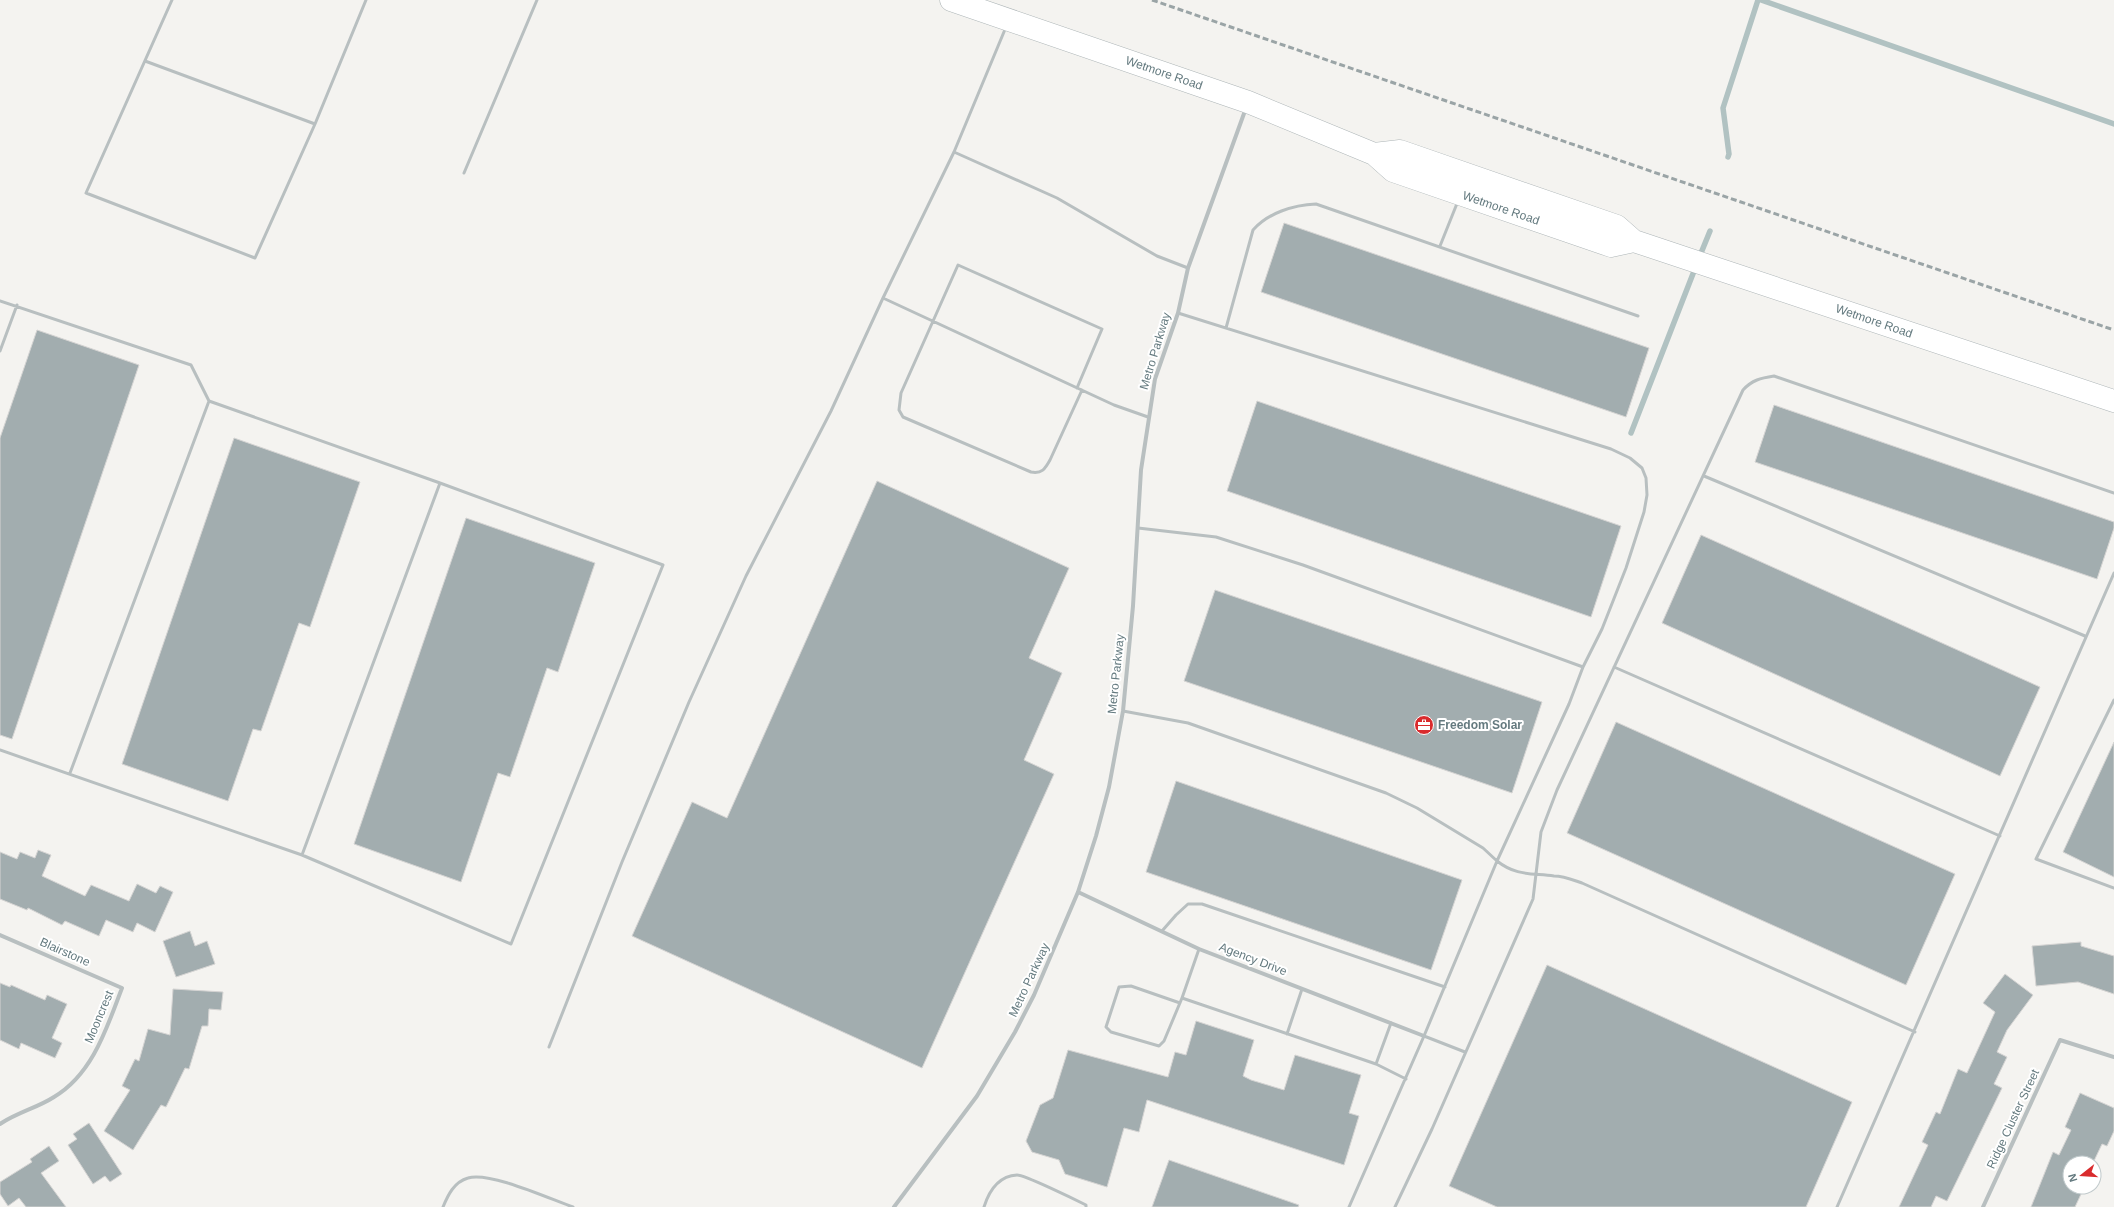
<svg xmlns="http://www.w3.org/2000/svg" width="2114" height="1207" font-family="Helvetica,sans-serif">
	<rect width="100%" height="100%" fill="#f4f3f0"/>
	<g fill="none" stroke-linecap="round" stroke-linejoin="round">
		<path stroke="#b1c2c2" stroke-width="5.5" d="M1761,0L2114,124
			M1728,157L1729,154L1723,108L1758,0
			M1699,258L1710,231
			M1631,433L1696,266"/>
	</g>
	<path fill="#a2adaf" stroke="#d5d4d3" d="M1284,223L1649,348L1626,417L1261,292Z
		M37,330L139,365L12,739L0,735V438Z
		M1257,401L1621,526L1591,617L1227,491Z
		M1774,405L2114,522V528L2097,579L1755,462Z
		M234,438L360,482L310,627L299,623L261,731L253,729L228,801L122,764Z
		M877,481L1069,568L1029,658L1062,673L1024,760L1054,774L922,1068L632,936L692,802L727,818Z
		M466,518L595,563L558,672L547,668L510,777L498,773L461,882L354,844Z
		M1701,535L2040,687L2000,776L1662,623Z
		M1215,590L1542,702L1512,793L1184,681Z
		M1616,722L1955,874L1906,985L1567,833Z
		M2114,742V877L2063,852Z
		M1176,781L1462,880L1431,970L1146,872Z
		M38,850L51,855L42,876L85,896L91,885L129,901L137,884L156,893L160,886L173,892L155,932L137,923L133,932L106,920L99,936L65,921L62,925L28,908L27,910L0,899V852L17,859L20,852L35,858Z
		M190,931L195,946L207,941L215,964L176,977L163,941Z
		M2081,942V946L2114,956V994L2078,982L2036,986L2032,946Z
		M1547,965L1852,1102L1806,1207H1497L1449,1186Z
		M2005,974L2033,995L2007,1030L1997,1052L2007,1057L1994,1084L2002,1088L1947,1201L1936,1196L1931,1207H1899L1928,1145L1922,1142L1936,1112L1940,1114L1958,1069L1967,1073L1995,1012L1983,1003Z
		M0,983L10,987L11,985L45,1000L47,995L67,1004L52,1038L62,1043L55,1058L21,1043L19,1049L0,1040Z
		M173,989L223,992L221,1010L209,1009L208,1026H202L189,1069L185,1068L166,1107L161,1105L133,1150L104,1131L130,1090L122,1086L135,1059L139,1061L148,1029L170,1035Z
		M1196,1021L1254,1040L1243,1076L1251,1080L1284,1090L1295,1055L1361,1075L1349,1113L1359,1116L1344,1165L1147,1100L1139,1132L1124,1128L1107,1187L1065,1174L1059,1160L1032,1152L1026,1141L1040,1105L1053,1098L1068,1050L1168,1077L1175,1052L1186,1055Z
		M2080,1093L2114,1108V1131L2107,1146L2102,1144L2093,1163H2070V1187L2082,1192L2075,1207H2031L2053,1152L2059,1155L2071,1130L2065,1127Z
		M89,1123L122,1174L110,1182L105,1176L93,1184L68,1145L77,1139L73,1134Z
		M49,1146L59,1161L41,1173L66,1207H26L19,1198L8,1206L0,1194V1182L32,1162L30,1159Z
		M1169,1160L1299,1205L1298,1207H1152Z"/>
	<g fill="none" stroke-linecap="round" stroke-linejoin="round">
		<defs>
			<path id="secondary" d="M951,0L1248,102L1374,154L1393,171L1611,246L1634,241
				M1374,154L1400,151L1617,226L1634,241L2114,401"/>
		</defs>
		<use href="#secondary" stroke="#adb5b7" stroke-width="23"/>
		<path stroke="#b8bfc0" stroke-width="3" d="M172,0L86,193L255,258L315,124
			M145,61L315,124L366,0
			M954,152L1057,198L1157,256L1188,268
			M464,173L537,0
			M1440,246L1458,201
			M883,298L1114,405L1148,417
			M0,301L191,365L209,401L440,483L663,565L511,944L302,855L0,750
			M1178,313L1611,449L1630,458L1642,468L1646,478L1647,495L1644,512L1626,568L1602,629L1583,667L1569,704L1497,861C1516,876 1531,873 1554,876C1564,876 1573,880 1582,883L1915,1032
			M1226,328L1253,230C1268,213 1293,205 1316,204L1638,316
			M0,351L17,305
			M1077,388L1102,329L958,265L901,393L899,410L903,417L1031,472C1042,474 1045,469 1050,460L1082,390
			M1704,476L2085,636
			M1138,528L1216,537L1303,565L1583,667
			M1614,667L2000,836
			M2114,700L2036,859L2114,888
			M1123,711L1188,723L1386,793L1417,808L1483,848L1497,861L1424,1036L1349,1207
			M70,773L209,401
			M302,855L440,483
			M1162,931L1176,915L1188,904H1202L1445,987
			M1199,949L1182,998L1376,1064L1391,1023
			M1180,1003L1131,986L1119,987L1106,1027L1111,1032L1159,1046L1164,1041L1182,998
			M1287,1034L1302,989
			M1424,1036L1465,1052
			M549,1047L622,862L689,702L746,576L831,411L883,298L954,152L1006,27
			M1376,1064L1406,1079
			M443,1207C448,1195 454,1182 468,1178C489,1171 550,1199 573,1207
			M984,1207C989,1191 999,1176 1017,1175C1025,1175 1076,1200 1086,1205V1207
			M1395,1207L1432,1129L1533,899L1541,832L1557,790L1743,390C1752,380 1761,378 1774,376L2114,493
			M1837,1207L2114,573"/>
		<path stroke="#b8bfc0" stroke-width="4" d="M1078,892L1199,949L1424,1036
			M0,935L122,988C107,1027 93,1074 54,1097C37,1108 18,1112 0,1124
			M894,1207L977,1096L1015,1032L1034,995L1078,892L1096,836L1109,787L1123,711L1133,606L1141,470L1155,379L1178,313L1188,268L1246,108
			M1983,1207L2060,1040L2114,1057"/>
		<use href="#secondary" stroke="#fff" stroke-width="22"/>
		<path stroke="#9aa4a6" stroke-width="3" stroke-dasharray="6 3" stroke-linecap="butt" d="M1152,0L2114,330"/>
	</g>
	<defs>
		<symbol id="office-disc" viewBox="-11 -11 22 22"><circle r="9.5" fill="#d92b2d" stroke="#fff"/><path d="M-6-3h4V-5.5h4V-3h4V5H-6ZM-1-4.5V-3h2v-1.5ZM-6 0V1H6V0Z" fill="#fff"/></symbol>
	</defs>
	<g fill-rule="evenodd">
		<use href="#office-disc" x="1413" y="714" width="22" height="22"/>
	</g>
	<g text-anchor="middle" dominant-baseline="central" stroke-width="4" stroke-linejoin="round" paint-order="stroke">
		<g font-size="12" fill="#647a7f" stroke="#fff">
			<text transform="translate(1164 73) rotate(19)">Wetmore Road</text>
			<text transform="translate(1501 208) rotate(19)">Wetmore Road</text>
			<text transform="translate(1874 321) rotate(19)">Wetmore Road</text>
			<text transform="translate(1155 351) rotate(-73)">Metro Parkway</text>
			<text transform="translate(1116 674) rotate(-84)">Metro Parkway</text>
			<text transform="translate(65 952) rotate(24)">Blairstone</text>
			<text transform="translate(1253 959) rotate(21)">Agency Drive</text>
			<text transform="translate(1029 980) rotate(-65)">Metro Parkway</text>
			<text transform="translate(99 1017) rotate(-67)">Mooncrest</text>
			<text transform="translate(2013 1119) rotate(-65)">Ridge Cluster Street</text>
		</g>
		<g font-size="12" font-weight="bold" fill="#647a7f" stroke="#fff" text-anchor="start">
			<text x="1438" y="725">Freedom Solar</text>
		</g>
	</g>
	<g transform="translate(2082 1175) rotate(253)"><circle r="19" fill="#ffffff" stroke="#c1cacc"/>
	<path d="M0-3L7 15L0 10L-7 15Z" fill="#d92b2d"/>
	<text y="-6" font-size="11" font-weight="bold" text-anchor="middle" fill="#647a7f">N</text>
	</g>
</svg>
